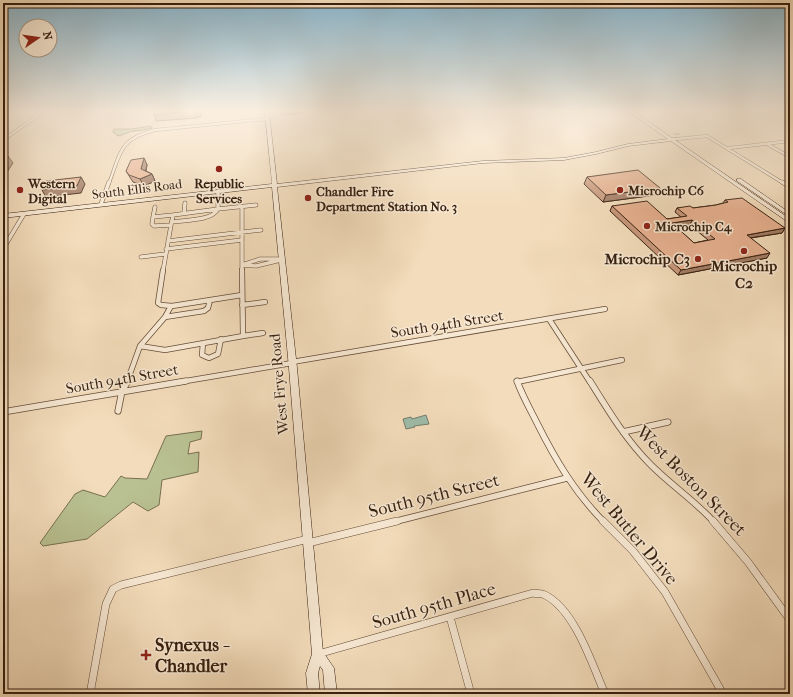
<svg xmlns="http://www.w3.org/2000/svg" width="793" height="697" font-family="'IM FELL French Canon',serif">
	<rect width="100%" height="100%" fill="#f3dcbb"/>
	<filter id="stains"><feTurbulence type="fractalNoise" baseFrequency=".005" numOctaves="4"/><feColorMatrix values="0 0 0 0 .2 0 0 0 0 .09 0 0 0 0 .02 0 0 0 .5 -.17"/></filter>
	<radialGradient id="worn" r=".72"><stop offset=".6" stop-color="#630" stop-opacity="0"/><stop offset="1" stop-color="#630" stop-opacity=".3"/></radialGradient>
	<path fill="#b9c192" stroke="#787050" d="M151,126L152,128C146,130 141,130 135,131C129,131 124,135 118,136L113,132L114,129H132Z
		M202,431L201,439L190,442L188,454L199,452L198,472L162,480L159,505L148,511L133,502L87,539L43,546L40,543L75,494L83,490L105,497L121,476L125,478L147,479L166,436Z"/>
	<path fill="#9dbcaa" stroke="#747d6c" d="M426,415L429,424L414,426L415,427L406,429L403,419L411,417L412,419Z"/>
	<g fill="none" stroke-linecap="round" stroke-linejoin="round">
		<path stroke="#747d6c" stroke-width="1" d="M674,134H680"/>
		<defs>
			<path id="street-far4" d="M677,139L707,136L783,183
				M3,140L43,112
				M767,144L790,157
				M729,148L790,141
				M109,183C121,152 119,139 155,130L267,119"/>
			<path id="street-far3" d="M782,182L790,187
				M218,191V209L256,205
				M101,204L109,182
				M242,207V271
				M184,213L185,203
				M173,215L171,225L154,226L152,224L153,217Z
				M173,215L218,209
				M153,217L155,207
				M172,222C185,220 212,221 218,209
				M168,241L261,230
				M3,249L24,214
				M166,249L242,240
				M141,257L165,254
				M242,265L256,266L281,260
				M242,265L260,259H278
				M163,271L171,225"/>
			<path id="street-far2" d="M163,270L158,303L161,305L172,306L242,295
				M242,305L265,302
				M171,306L165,317L204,311L208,308L210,300
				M549,319L590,382
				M243,336L263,333
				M203,343L202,355L209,358L218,354L221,339
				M140,346L165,317
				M292,362L605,309
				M127,382L140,346L165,350L243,336L242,270
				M180,382L292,363
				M517,382L622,360"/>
			<path id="street-far1" d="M517,381C522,395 530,409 537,423C555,459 575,493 604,522
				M590,381C608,410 626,440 651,465C671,485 695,501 714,522
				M118,411L122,391L128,381
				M3,412L186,381
				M623,432L668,422
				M393,522L567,478"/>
			<path id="street" d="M603,521L633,551L665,592L723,694
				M713,521L748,562L790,620
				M308,543L397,521
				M450,617L471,694
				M318,654L533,593C537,594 541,593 545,595C575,610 592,664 605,694
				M90,694L106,604L113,589L121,585L308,539"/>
			<path id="secondary" d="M265,112H269L277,184L483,161L564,158L596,152L628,144L668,139L629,112H634L672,138H678V140H675L790,219V223L788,222L671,141L628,146L596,154L564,160L483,163L277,187L297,368L323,652L334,668L337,694H325L323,670L320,666L318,673L320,694H308L306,673L312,654L289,368L272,187L3,218V214L272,184Z
				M737,179H741L790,213V217L737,181Z"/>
		</defs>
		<use href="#street-far4" stroke="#664e3a" stroke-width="3.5"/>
		<use href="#street-far3" stroke="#664e3a" stroke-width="4.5"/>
		<use href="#street-far2" stroke="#664e3a" stroke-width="6"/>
		<use href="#street-far1" stroke="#664e3a" stroke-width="7"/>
		<use href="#street" stroke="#664e3a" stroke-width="8"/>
		<use href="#secondary" stroke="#371f0f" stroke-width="1"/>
		<use href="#street-far4" stroke="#f7e8d3" stroke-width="2.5"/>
		<use href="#street-far3" stroke="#f7e8d3" stroke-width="3.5"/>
		<use href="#street-far2" stroke="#f7e8d3" stroke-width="4.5"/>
		<use href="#street-far1" stroke="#f7e8d3" stroke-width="5.5"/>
		<use href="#street" stroke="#f7e8d3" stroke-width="7"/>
		<use href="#secondary" fill="#f7e8d3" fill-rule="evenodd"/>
	</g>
	<path fill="#c8987c" stroke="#371f0f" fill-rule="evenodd" d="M155,112H201V116L197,118L156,121L154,115Z
		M144,158L147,165L146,171L152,174L155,181L144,186L133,182L126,171Z
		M587,177L660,188L656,195L603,202L584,184Z
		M725,200L785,228L782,233L751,238L767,258L678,275L610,211L612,206L667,219L681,217L675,212L677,208H693L716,205L723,203ZM690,225L708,240L694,243L676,227Z"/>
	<path fill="#a27c65" stroke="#371f0f" d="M195,112H201V116L197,118Z
		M281,112H302V113L286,115L285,114H281Z
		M8,156L13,163L3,178V164Z
		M144,158L147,165L144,177L141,169Z
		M152,174L155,181L144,186L140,179Z
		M81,177L85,184L81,193L46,197L42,190Z
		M660,188L656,195L603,202L606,195Z
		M692,220L690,225L670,228L672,223Z
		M785,228L782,233L743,239L747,235Z
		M770,253L767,258L678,275L681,270Z"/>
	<path fill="#e8b190" stroke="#371f0f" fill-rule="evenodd" d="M155,112H188L154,115Z
		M8,156L3,164V157Z
		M144,158L141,169L152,174L140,179L129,175L126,171L131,160Z
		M638,170L660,188L606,195L587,177Z
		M81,177L77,186L42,190L46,181Z
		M742,198L785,228L747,235L770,253L681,270L612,206L647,201L667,219L687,216L677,208L690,206L693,208L716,205L728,202L725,200ZM692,220L715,239L694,243L672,223Z"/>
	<linearGradient id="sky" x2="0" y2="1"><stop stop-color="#8ab7cf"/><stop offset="0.53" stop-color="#faefe0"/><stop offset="1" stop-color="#faefe0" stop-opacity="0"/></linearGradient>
	<rect width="793" height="210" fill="url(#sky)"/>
	<g fill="#8f2418" stroke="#f7e8d3" stroke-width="1.5">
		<circle cx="219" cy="169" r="4"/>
		<circle cx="20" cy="190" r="4"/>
		<circle cx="620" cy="190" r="4"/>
		<circle cx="308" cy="198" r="4"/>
		<circle cx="647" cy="226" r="4"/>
		<circle cx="744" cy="251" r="4"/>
		<circle cx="698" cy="259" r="4"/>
		<path d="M144 649h4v4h4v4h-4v4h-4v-4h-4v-4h4z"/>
	</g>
	<g text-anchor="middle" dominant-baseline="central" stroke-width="3" stroke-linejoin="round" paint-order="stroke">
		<g font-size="13" font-weight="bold" fill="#371f0f" stroke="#f7e8d3" text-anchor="start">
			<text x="28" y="183">Western<tspan x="28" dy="15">Digital</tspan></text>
			<text x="219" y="183" text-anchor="middle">Republic<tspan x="219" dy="15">Services</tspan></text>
			<text x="628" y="190">Microchip C6</text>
			<text x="316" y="191">Chandler Fire<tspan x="316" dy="15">Department Station No. 3</tspan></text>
			<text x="655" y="226">Microchip C4</text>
		</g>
		<g font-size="13" fill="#371f0f" stroke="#f7e8d3">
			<text transform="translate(137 189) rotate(-7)">South Ellis Road</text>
		</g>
		<g font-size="15" font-weight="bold" fill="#371f0f" stroke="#f7e8d3" text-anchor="end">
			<text x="690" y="259">Microchip C3</text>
			<text x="744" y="266" text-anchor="middle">Microchip<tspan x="744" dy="17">C2</tspan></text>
		</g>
		<g font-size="15" fill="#371f0f" stroke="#f7e8d3">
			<text transform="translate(447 324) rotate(-9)">South 94th Street</text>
			<text transform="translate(122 379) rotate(-10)">South 94th Street</text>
			<text transform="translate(279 384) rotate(-95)">West Frye Road</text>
		</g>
		<g font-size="18" fill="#371f0f" stroke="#f7e8d3">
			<text transform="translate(691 481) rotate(45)">West Boston Street</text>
			<text transform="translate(434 496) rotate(-14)">South 95th Street</text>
			<text transform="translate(629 529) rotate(50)">West Butler Drive</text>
			<text transform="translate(434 606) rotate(-16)">South 95th Place</text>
		</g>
		<g font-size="18" font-weight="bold" fill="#371f0f" stroke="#f7e8d3" text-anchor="start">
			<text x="155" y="645">Synexus -<tspan x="155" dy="21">Chandler</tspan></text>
		</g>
	</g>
	<rect width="793" height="697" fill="none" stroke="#f3dcbb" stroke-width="16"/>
	<rect x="4" y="4" width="785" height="689" fill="none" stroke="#371f0f" stroke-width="2"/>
	<rect x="8" y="8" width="777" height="681" fill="none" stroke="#371f0f"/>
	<g transform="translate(38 38) rotate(77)"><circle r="19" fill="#f7e8d3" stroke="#aa9885"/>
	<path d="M0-3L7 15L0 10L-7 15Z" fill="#8f2418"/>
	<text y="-6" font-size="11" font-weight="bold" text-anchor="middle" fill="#371f0f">N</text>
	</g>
	<rect width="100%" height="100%" filter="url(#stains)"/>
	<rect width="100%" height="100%" fill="url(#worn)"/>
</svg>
